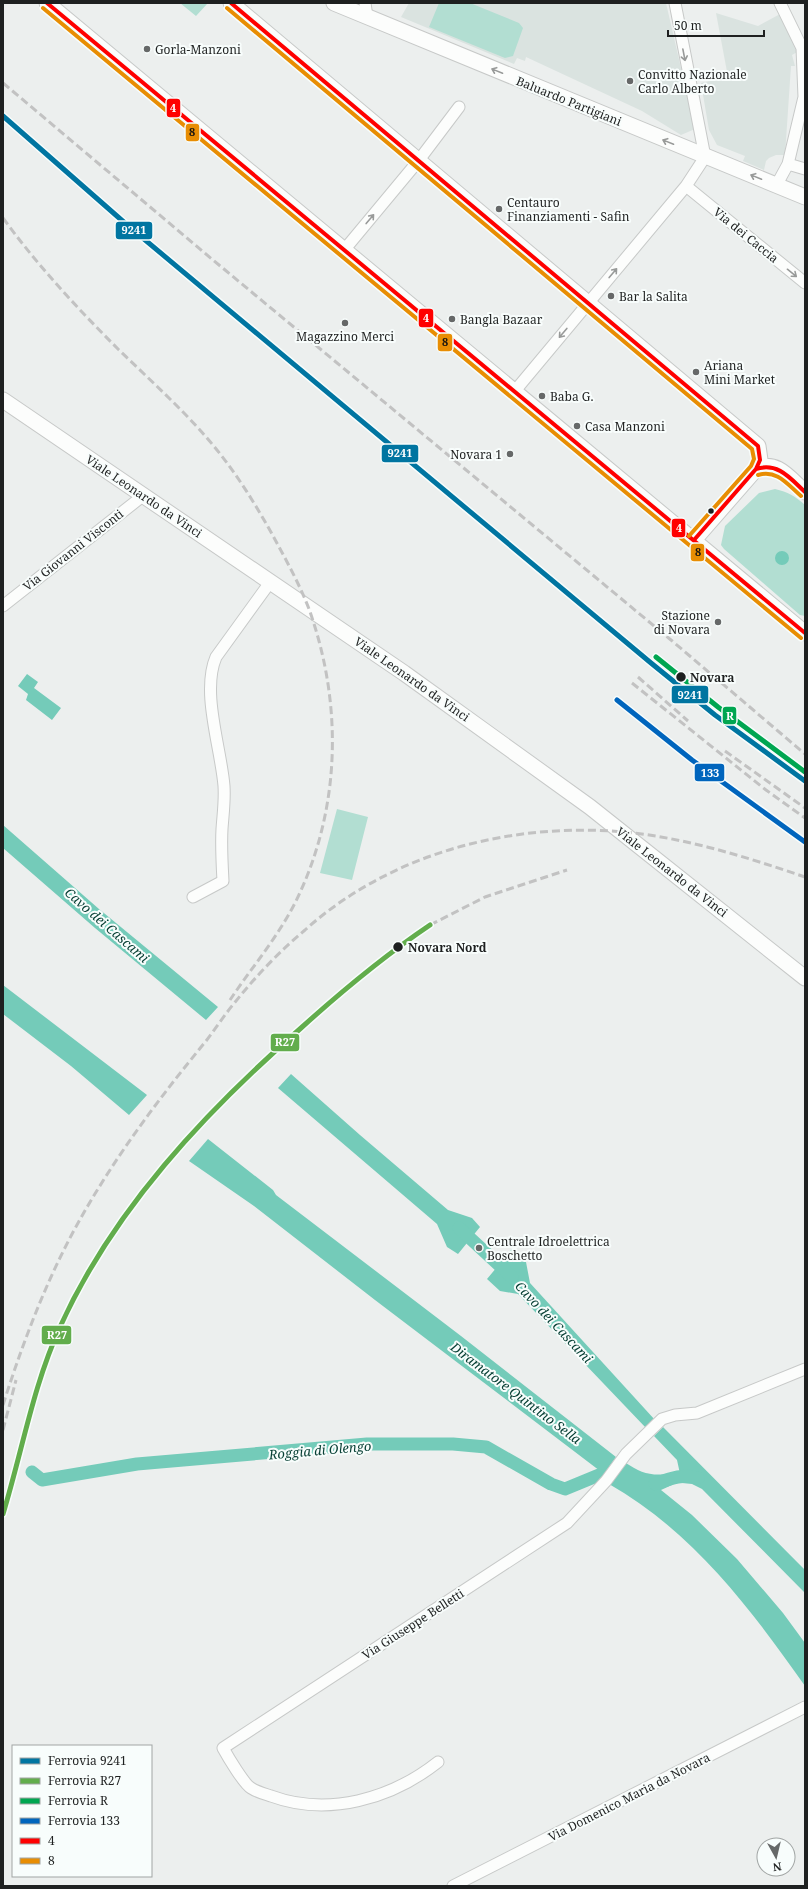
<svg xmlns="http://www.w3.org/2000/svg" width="808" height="1889" font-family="'Noto Serif',serif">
	<rect width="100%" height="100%" fill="#ecefee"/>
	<path fill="#dae3e0" d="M409,3H666L695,129L681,135L642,111L526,57L525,61L517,58L514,64L401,17Z
		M716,13L758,26L782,13L799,51L792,55L795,66H791L785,155H776L769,158L766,161L764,170L743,161L745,156L717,145L709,130L701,83L728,77Z"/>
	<path fill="#b2ded2" d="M180,3H208L196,16Z
		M439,3H470L519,23L523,28L513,56L505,58L429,27Z
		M775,489C788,492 795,496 805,505V616L800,615L724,549L721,545L725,526L759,493Z
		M337,809L368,817L352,880L320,873Z"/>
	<path fill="#74cbb9" d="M775 558a7 7 0 1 1 14 0a7 7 0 1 1-14 0Z
		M27,674L38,682L34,688L61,708L52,720L26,700L28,694L18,686Z
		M3,825L99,909L218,1007L206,1020L95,928L3,848Z
		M3,985L147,1095L129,1115L71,1066L3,1014Z
		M291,1074L360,1135L448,1210L472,1218L480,1227L458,1254L447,1247L437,1224L278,1088Z
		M208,1139L273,1190L276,1195L461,1336L616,1457L604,1474L375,1300L254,1206L189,1161Z
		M512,1249L526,1262L530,1283L655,1420L646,1428L518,1294L500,1291L487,1279Z
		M663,1427L805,1570V1593L702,1489L692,1484L682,1483L677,1460L654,1436Z
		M624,1462C642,1473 648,1476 670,1474L672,1485L661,1490L692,1515L737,1559L783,1613L805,1643V1686C751,1609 692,1531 609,1484Z"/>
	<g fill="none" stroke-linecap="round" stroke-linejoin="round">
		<path stroke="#74cbb9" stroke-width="13" d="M459,1228L512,1277
			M32,1472L42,1480L137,1464L367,1444H453L486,1447L551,1484L565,1489L599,1475
			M655,1484C669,1479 684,1473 698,1478"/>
		<defs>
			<path id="street" d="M365,3L367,17
				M788,164L805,169
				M686,186L805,283
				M776,186L788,164L804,97L802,48L780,3
				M345,249L419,160L459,107
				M514,392L686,186L705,157L675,3
				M3,606L144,495
				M193,897L223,881C222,863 221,846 222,829C223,814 225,801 224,786C221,748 201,692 216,657L271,581
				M438,1762C391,1799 328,1817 271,1796C265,1794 257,1792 251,1788C244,1784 228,1757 223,1748L567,1523L606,1481L626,1454L662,1419L675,1415L697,1413L805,1369
				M453,1886L805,1707"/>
			<path id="secondary" d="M47,3L805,633
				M231,3L758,446L760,460L756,469L694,540
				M334,3L805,197
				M3,400L404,673L590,807L805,978
				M756,469C777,459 790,479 805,492"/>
		</defs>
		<use href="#street" stroke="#c7c9c8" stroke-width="13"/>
		<use href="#secondary" stroke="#c7c9c8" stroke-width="17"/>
		<use href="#street" stroke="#fcfdfc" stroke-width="11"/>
		<use href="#secondary" stroke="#fcfdfc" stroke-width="15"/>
		<path stroke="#c2c2c2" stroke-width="3" stroke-dasharray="8 4" stroke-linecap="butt" d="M3,83L213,260L671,640L805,754
			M3,218C38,266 78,309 119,350C149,379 180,407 207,438C233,468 253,500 272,534C285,558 299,583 309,609C343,704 341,809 296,901C278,937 252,967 230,1000
			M638,677L688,721
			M632,683L766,790L805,818
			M725,751L805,808
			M430,925L485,897L567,870
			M3,1405C21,1348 43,1289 71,1236C108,1166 156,1102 206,1041C216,1028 225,1014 236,1001C256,976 280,951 305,930C393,851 518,820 634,833C693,840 749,858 805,877
			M3,1430L16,1380"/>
		<defs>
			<path id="bus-1" d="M47,3L805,633
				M231,3L758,446L760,460L756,469L694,540
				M756,469C778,462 790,478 805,492"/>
			<path id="bus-2" d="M43,8L801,638
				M227,8L752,449L754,459L751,466L689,536
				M758,475C777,469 788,485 801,496"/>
		</defs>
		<use href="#bus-1" stroke="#f8fdfc" stroke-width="7"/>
		<use href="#bus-2" stroke="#f8fdfc" stroke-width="7"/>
		<use href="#bus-1" stroke="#f00" stroke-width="4"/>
		<use href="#bus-2" stroke="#e88d03" stroke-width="4"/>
		<defs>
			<path id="rail-1" d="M3,116L126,224L651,663L715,715L805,781"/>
			<path id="rail-2" d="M3,1514C22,1452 33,1386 60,1327C113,1210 205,1112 301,1028C342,991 384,956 430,925"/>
			<path id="rail-3" d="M656,657L718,707L805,772"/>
			<path id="rail-4" d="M617,700L692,760L805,842"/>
		</defs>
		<use href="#rail-1" stroke="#f8fdfc" stroke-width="8"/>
		<use href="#rail-2" stroke="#f8fdfc" stroke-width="8"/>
		<use href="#rail-3" stroke="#f8fdfc" stroke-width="8"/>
		<use href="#rail-4" stroke="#f8fdfc" stroke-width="8"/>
		<use href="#rail-1" stroke="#0075a1" stroke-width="5"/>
		<use href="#rail-2" stroke="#62ad4c" stroke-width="5"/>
		<use href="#rail-3" stroke="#00a651" stroke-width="5"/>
		<use href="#rail-4" stroke="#0065bd" stroke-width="5"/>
	</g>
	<defs><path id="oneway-shaft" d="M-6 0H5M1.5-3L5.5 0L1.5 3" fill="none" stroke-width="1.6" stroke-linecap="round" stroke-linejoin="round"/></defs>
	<g stroke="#989a99">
		<use href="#oneway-shaft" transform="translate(684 55) rotate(79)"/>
		<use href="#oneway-shaft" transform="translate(497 71) rotate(-158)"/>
		<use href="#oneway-shaft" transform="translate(668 142) rotate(-158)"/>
		<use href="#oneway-shaft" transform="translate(756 177) rotate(-158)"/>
		<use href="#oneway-shaft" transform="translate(370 219) rotate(-50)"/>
		<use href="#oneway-shaft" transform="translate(613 273) rotate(-50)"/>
		<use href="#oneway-shaft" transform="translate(792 273) rotate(39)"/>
		<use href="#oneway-shaft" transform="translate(563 333) rotate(130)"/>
	</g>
	<g fill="#666868" stroke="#f8fdfc" stroke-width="1.5">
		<circle cx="147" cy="49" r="4"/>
		<circle cx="630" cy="81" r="4"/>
		<circle cx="499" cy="209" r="4"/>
		<circle cx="611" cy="296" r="4"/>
		<circle cx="452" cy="319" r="4"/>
		<circle cx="345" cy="323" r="4"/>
		<circle cx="696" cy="372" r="4"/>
		<circle cx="542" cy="396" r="4"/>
		<circle cx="577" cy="426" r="4"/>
		<circle cx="510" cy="454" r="4"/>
		<circle cx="718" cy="622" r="4"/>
		<circle cx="479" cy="1248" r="4"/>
	</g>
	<g fill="#1e2020" stroke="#f8fdfc" stroke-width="1.5">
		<circle cx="711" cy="511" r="3.5"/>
		<circle cx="681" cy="677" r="5.5"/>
		<circle cx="398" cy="947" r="5.5"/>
	</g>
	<g text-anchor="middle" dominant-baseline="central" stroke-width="4" stroke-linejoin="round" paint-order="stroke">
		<g font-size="12" fill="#1e2020" stroke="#f8fdfc" text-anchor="start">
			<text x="155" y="49">Gorla-Manzoni</text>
			<text x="638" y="74">Convitto Nazionale<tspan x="638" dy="14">Carlo Alberto</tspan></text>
			<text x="507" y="202">Centauro<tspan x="507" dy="14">Finanziamenti - Safin</tspan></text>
			<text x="619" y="296">Bar la Salita</text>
			<text x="460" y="319">Bangla Bazaar</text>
			<text x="345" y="336" text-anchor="middle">Magazzino Merci</text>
			<text x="704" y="365">Ariana<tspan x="704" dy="14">Mini Market</tspan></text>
			<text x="550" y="396">Baba G.</text>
			<text x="585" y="426">Casa Manzoni</text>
			<text x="502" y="454" text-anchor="end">Novara 1</text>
			<text x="710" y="615" text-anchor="end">Stazione<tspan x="710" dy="14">di Novara</tspan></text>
			<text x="487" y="1241">Centrale Idroelettrica<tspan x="487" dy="14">Boschetto</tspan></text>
		</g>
		<g font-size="12" fill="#1e2020" stroke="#f8fdfc">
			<text transform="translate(569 101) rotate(22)">Baluardo Partigiani</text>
			<text transform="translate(746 235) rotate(39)">Via dei Caccia</text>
			<text transform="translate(144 496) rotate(34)">Viale Leonardo da Vinci</text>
			<text transform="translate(73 550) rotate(-38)">Via Giovanni Visconti</text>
			<text transform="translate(412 679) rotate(35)">Viale Leonardo da Vinci</text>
			<text transform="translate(672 872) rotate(38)">Viale Leonardo da Vinci</text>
			<text transform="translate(413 1624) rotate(-33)">Via Giuseppe Belletti</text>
			<text transform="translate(629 1797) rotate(-27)">Via Domenico Maria da Novara</text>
		</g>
		<g font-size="12" font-weight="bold" fill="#1e2020" stroke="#f8fdfc" text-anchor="start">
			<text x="690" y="677">Novara</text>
			<text x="408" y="947">Novara Nord</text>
		</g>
		<g font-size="13" font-style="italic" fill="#084035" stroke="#f8fdfc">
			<text transform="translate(107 925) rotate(41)">Cavo dei Cascami</text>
			<text transform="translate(554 1322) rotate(47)">Cavo dei Cascami</text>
			<text transform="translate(516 1393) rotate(37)">Diramatore Quintino Sella</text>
			<text transform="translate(320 1450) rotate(-5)">Roggia di Olengo</text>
		</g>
	</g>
	<g stroke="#f8fdfc" stroke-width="1.5">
		<rect x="166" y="98" width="15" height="20" rx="4" fill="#f00"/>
		<rect x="185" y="123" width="15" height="19" rx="4" fill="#e88d03"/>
		<rect x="115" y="221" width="38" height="19" rx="4" fill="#0075a1"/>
		<rect x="418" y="308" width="16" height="20" rx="4" fill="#f00"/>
		<rect x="437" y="333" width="16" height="19" rx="4" fill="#e88d03"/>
		<rect x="381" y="444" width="38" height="19" rx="4" fill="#0075a1"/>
		<rect x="671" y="518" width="15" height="20" rx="4" fill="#f00"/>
		<rect x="690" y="543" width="15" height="19" rx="4" fill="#e88d03"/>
		<rect x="671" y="685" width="38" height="19" rx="4" fill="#0075a1"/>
		<rect x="722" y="706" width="15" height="19" rx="4" fill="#00a651"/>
		<rect x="694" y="763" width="31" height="19" rx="4" fill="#0065bd"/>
		<rect x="270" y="1033" width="30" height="19" rx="4" fill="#62ad4c"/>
		<rect x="41" y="1325" width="31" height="20" rx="4" fill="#62ad4c"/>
	</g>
	<g font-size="11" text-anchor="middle" font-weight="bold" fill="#fff">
		<text x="173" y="112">4</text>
		<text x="134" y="234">9241</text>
		<text x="426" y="322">4</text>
		<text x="400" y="457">9241</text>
		<text x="679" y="532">4</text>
		<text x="690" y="699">9241</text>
		<text x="730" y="720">R</text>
		<text x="710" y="777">133</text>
		<text x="285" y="1046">R27</text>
		<text x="57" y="1339">R27</text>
	</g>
	<g font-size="11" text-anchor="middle" font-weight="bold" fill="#111">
		<text x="192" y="136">8</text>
		<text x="445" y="346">8</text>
		<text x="698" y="556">8</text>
	</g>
	<rect width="808" height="1889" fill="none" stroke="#1e2020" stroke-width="8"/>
	<rect x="12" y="1745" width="140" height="132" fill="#f8fdfc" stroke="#a1a5a4"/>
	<rect x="20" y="1758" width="20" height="6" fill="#0075a1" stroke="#a1a5a4"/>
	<text x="48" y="1765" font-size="12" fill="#1e2020">Ferrovia 9241</text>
	<rect x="20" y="1778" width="20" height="6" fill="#62ad4c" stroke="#a1a5a4"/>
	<text x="48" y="1785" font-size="12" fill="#1e2020">Ferrovia R27</text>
	<rect x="20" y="1798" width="20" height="6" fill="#00a651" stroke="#a1a5a4"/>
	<text x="48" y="1805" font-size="12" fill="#1e2020">Ferrovia R</text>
	<rect x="20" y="1818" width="20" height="6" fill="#0065bd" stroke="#a1a5a4"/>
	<text x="48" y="1825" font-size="12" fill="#1e2020">Ferrovia 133</text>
	<rect x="20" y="1838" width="20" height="6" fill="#ff0000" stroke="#a1a5a4"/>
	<text x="48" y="1845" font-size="12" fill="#1e2020">4</text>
	<rect x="20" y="1858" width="20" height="6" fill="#e88d03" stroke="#a1a5a4"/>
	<text x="48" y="1865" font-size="12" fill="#1e2020">8</text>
	<g transform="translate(776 1857) rotate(172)"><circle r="19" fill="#f8fdfc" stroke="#a1a5a4"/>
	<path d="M0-3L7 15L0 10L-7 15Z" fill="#666868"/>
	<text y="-6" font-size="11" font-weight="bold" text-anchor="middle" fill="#1e2020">N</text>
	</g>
	<path d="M668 30v6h96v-6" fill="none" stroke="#1e2020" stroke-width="2"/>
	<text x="674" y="30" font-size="12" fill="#1e2020" stroke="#f8fdfc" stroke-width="3" paint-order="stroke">50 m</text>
</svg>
